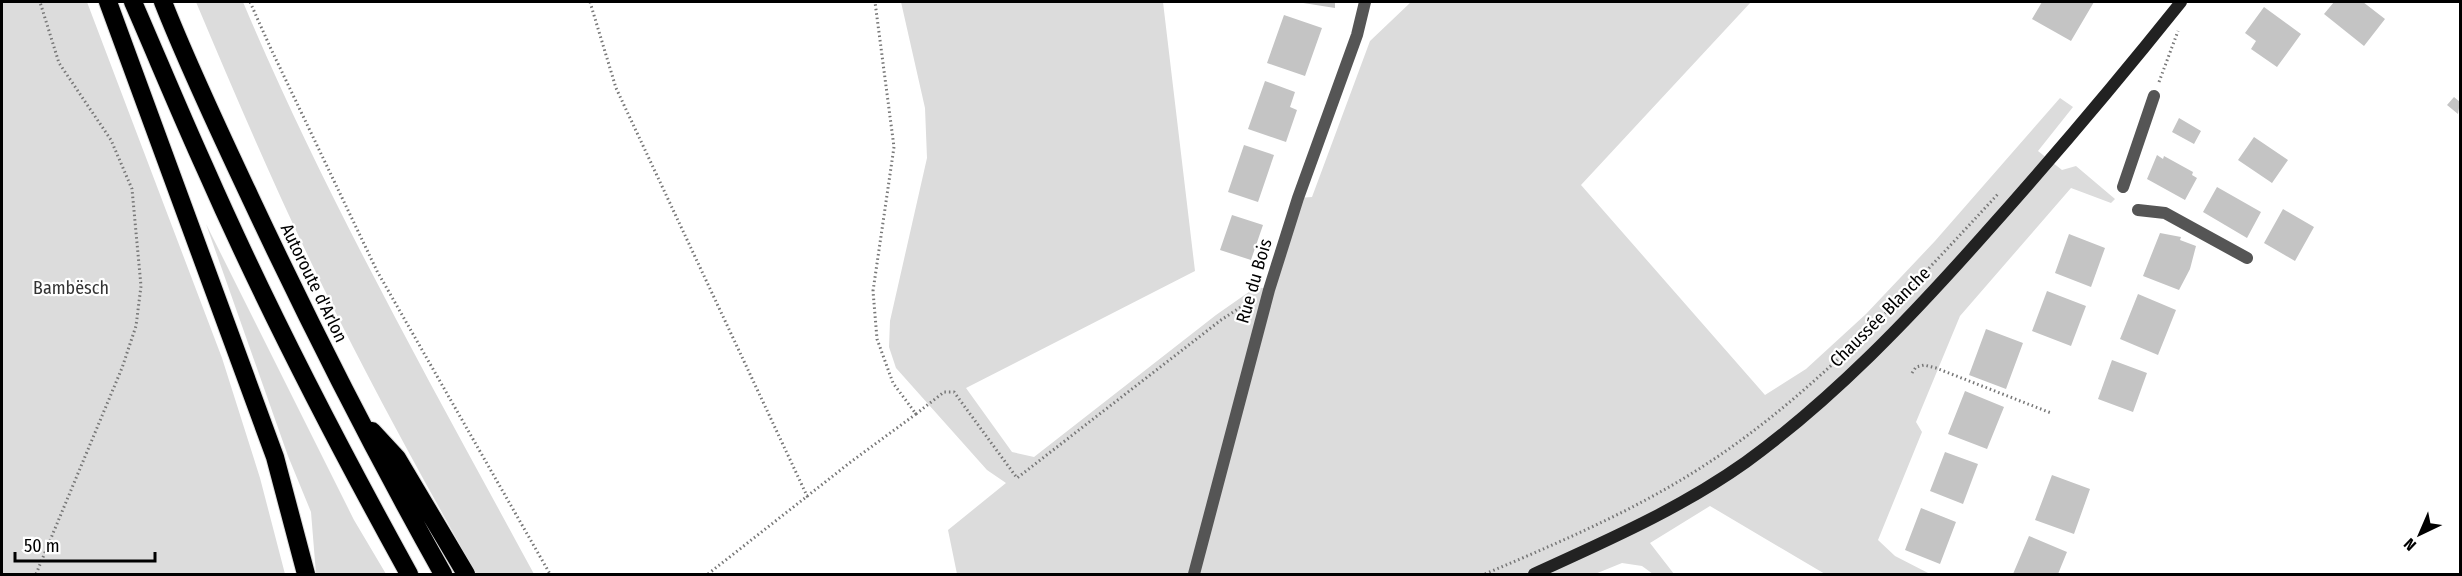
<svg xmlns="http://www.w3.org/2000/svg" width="2462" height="576" font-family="'Fira Sans Condensed',sans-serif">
	<rect width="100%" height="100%" fill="#fff"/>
	<path fill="#dcdcdc" d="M2,2H87L222,358L260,478L285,574H2Z
		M196,2H243C326,199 432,386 534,574H477L474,570C423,479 372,387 326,293C279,198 237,99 196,2Z
		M901,2H1163L1195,271L966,388L1012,452L1034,457L1216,315L1256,287L1269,289L1298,198L1312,197L1370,41L1411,2H1751L1581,185L1765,395L1806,369L1866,314L1935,241L2060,98L2073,107L2038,151L2062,170L2076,166L2115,199L2111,203L2071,188L1960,316L1916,422L1922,432L1878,540L1895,556L1930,574H1825L1710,506L1650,543L1674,574H1653L1642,566L1622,563L1595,574H957L948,530L1006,483L987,470L896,368L889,347L890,321L927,158L925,108Z
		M206,224L354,520L386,574H316L311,512L288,456Z"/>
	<path fill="#c4c4c4" d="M1297,2H1335V8Z
		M2042,2H2094L2071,41L2032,19Z
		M2334,2H2363L2385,19L2364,46L2324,14Z
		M2264,7L2301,34L2277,67L2251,49L2256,41L2245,33Z
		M1284,15L1322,28L1305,76L1267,63Z
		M1265,81L1295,92L1290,107L1297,110L1286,142L1248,129Z
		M2454,97L2460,102L2458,114L2447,105Z
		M2179,118L2201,131L2194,144L2172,132Z
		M2254,137L2288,160L2272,183L2238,160Z
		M1244,145L1274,155L1258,202L1228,192Z
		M2157,155L2163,159L2164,156L2193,172L2192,175L2197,178L2185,200L2147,179Z
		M2217,187L2261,212L2247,238L2203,212Z
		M2283,209L2314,227L2295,261L2264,243Z
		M1232,215L1263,225L1251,260L1220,250Z
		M2160,233L2181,237L2180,240L2196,246L2190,269L2179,290L2143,276Z
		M2069,234L2105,248L2091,287L2055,273Z
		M2047,291L2086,306L2071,346L2032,331Z
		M2138,294L2176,310L2158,355L2120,339Z
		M1986,329L2023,343L2006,389L1969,375Z
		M2112,360L2147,373L2133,412L2098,399Z
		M1965,391L2004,407L1987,449L1948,434Z
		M1945,452L1978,464L1963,504L1930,491Z
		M2052,475L2090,489L2074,534L2035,520Z
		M1921,508L1956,522L1940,564L1905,550Z
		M2029,536L2067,552L2058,574H2013Z"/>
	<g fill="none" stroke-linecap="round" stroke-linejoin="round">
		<defs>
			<path id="motorway" d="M108,2L275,457L306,574
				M133,2C157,57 180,113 205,168C266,307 336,442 409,574
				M163,2C189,68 220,133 250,197C310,325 374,451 443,574
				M372,431L397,458L466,574"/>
		</defs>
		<use href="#motorway" stroke="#dbdbdb" stroke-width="20"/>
		<path stroke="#777" stroke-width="3" stroke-dasharray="1.5 3" stroke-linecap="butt" d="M250,2L271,49L377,271L550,574
			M590,2L616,88L808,498
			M2159,82L2178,31
			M1912,373L1916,367L1924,365L1936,368L2051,413
			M916,414L944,392H954L1017,478L1221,320L1250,301
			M36,574L122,368L136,326L141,286L132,189L111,140L59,63L40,2
			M708,574L852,461L916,414L893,383L877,339L873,291L894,147L875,2
			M1485,574C1560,542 1636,510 1705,465C1816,393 1909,290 1998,194"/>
		<path stroke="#555" stroke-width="12" d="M2123,187L2154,96
			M2138,210L2165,213L2247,258
			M1194,574L1269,290L1298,198L1357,35L1365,2"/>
		<path stroke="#222" stroke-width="12" d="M1534,574C1606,541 1680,509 1746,462C1834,398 1910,318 1982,237C2051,160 2117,82 2181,2"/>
		<use href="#motorway" stroke="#000" stroke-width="18"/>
	</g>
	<g text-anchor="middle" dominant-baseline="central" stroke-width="4.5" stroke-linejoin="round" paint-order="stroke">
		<g font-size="18" fill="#000" stroke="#fff">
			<text transform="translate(1254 281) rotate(-74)">Rue du Bois</text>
			<text transform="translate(314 283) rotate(64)">Autoroute d'Arlon</text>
			<text transform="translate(1880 317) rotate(-45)">Chaussée Blanche</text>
		</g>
		<g font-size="18" fill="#333" stroke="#fff">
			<text x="71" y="288">Bambësch</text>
		</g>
	</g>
	<rect width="2462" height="576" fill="none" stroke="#000000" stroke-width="6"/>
	<g transform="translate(2420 534) rotate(224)" stroke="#ffffff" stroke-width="4.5" paint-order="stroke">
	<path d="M0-4.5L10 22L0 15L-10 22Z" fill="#000000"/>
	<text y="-9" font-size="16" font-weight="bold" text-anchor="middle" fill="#000000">N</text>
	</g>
	<path d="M15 552v9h140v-9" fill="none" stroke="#000000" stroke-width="3"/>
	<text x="24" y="552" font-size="18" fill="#000000" stroke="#ffffff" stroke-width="4.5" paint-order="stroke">50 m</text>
</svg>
